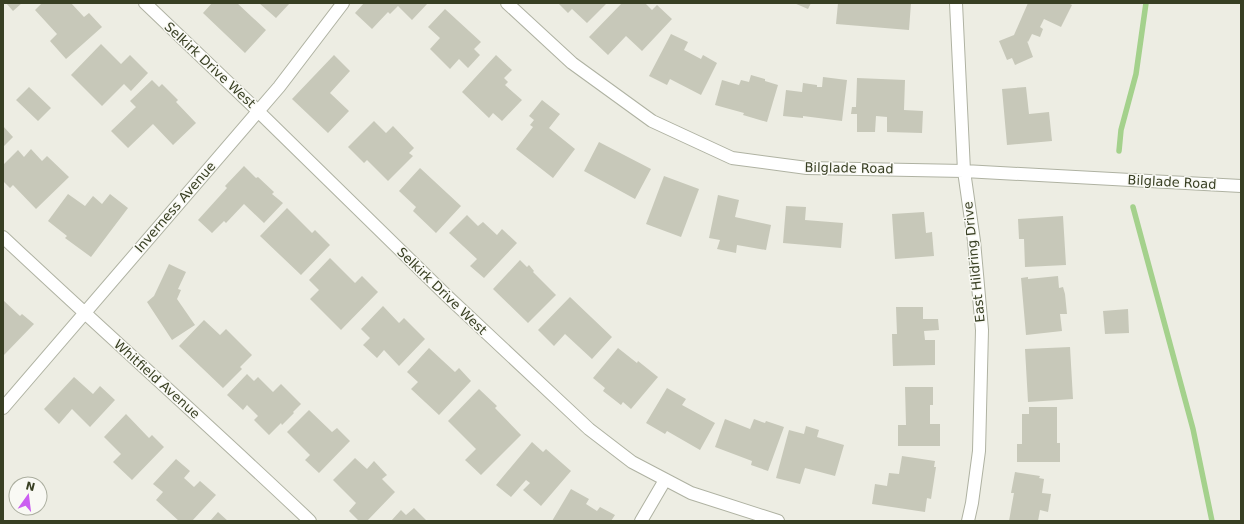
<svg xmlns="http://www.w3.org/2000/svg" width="1244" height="524" font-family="'DejaVu Sans',sans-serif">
	<rect width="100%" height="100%" fill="#edede3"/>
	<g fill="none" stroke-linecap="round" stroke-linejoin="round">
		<path stroke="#a4d18c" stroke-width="5.5" d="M1119,151L1121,130L1136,74L1146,3
			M1133,207L1193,429L1212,521"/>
	</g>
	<path fill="#c7c8b9" d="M6,3H22L13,11Z
		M42,3H71L84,17L89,13L102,27L66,59L50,41L57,34L35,10Z
		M212,3H237L266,30L245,53L203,13Z
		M259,3H290L276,18Z
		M364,3H428L412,20L398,6L390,14L388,12L372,29L355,13Z
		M558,3H607L587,23L572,9L568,13Z
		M622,3H645L652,10L657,5L672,19L642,51L626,36L608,55L589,37Z
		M794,3H811L808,9Z
		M838,3H911L909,30L836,24Z
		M1028,3H1068L1072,5L1061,27L1044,19L1040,27L1043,29L1040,37L1032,34L1028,42L1027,41L1033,57L1015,65L1012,58L1007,60L999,41L1014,35Z
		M445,9L481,42L474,49L480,55L468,68L459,59L450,69L430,49L440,38L428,27Z
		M671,34L688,42L684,50L701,59L703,55L717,63L701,95L670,79L667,85L649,76Z
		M101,44L121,64L130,55L148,73L131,91L124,84L102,106L71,75Z
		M334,55L350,71L330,93L349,111L328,133L292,99Z
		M496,55L512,70L504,78L508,82L505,85L522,100L502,121L493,113L489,118L462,92Z
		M751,75L765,79V81L778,85L767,122L743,115L744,113L715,105L722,80L739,85L741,80L749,82Z
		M823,77L847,80L842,121L803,116V118L783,116L786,90L802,92L803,83L817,85V87H822Z
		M857,78L905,80L904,110L923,111L922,133L887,132V117L876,116L875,132H857V114H851L852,107H856Z
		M152,80L159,87L162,84L178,100L176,102L196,123L173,145L153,124L128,148L111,131L136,107L130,101Z
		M29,87L51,108L38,121L16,100Z
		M1026,87L1029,114L1049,112L1052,141L1007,145L1002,89Z
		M542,100L560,114L549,128L575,149L553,178L516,149L533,127L530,125L534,120L529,116Z
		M374,121L386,133L393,126L414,148L409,153L413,156L388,181L367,160L364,163L348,147Z
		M3,126L13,137L3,147Z
		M599,142L651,169L635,199L584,171Z
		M31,149L42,161L47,156L69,177L36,209L13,185L10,188L3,181V165L18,150L24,157Z
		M244,166L256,178L258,177L274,192L272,194L283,203L264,223L244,204L226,223L224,221L212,233L198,220L227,188L225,186Z
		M420,168L461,206L436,233L413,211L416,207L399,191Z
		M664,176L699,189L681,237L646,224Z
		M68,194L85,206L93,196L102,204L110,194L128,208L91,257L65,238L67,236L48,221Z
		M718,195L739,200L735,217L771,225L766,250L737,245L736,253L717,249L720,240L709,238Z
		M786,206L806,207L805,220L843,223L841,248L783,243Z
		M287,208L312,233L315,230L330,245L301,275L260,236Z
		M924,212L926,233L932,232L934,256L895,259L892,214Z
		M467,215L478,226L483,222L497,235L502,229L517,243L484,278L470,266L477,259L449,233Z
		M1063,216L1066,265L1025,267L1024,239H1019L1018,219Z
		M330,258L355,283L362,276L378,292L341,330L310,299L319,290L309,280Z
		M520,260L527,267L529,265L534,271L533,272L556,295L528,323L493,289Z
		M169,264L186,272L178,289L181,290L177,299L195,325L172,340L147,302L154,296Z
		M1058,276L1059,288L1063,287L1065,294L1067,314H1060L1062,331L1026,335L1021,278L1028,277V279Z
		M570,297L612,337L592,359L565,334L554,346L538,330Z
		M3,300L20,316L22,314L34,324L3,356Z
		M383,306L399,323L404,318L425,339L399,366L384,350L377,358L363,345L370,338L361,329Z
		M896,307H923V319H938L939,330L924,331L925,340H935V365L893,366L892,334H897Z
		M1128,309L1129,333L1105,334L1103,311Z
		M204,320L220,335L226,329L252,355L240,367L242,369L223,388L179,346Z
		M1070,347L1073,399L1028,402L1025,349Z
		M429,348L455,372L459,368L471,381L439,415L411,389L418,382L407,372Z
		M618,348L637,363L638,361L658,377L631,409L623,402L621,405L603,391L605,388L593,378Z
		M247,374L254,381L258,377L273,392L281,384L301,404L293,412L294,413L282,425L281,423L269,435L254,420L258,416L247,405L243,410L227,395Z
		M74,377L93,394L100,386L115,400L90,427L72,409L59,424L44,409Z
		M905,387H933V405H930V424H940V446H898V425H906Z
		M667,388L686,399L682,405L715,423L700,450L667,431L665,434L646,423Z
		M479,389L497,406L495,408L521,435L481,475L465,460L476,449L448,421Z
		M1029,407H1057V443H1060V462H1017V444H1022V414H1029Z
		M309,410L332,432L337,428L350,441L319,473L305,460L310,455L287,432Z
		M126,414L149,438L152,435L164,447L132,480L113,462L121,454L104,437Z
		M725,419L750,429L754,419L765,423L766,421L784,427L768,471L751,465L752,461L715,447Z
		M806,426L819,430L817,437L844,445L835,476L805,468L800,484L776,478L789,430L804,434Z
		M532,442L543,452L546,449L571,471L541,506L523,490L530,483L526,480L511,497L496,485Z
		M902,456L935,461L934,467H936L931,499L927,498L925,512L872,504L875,484L887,486L889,473L899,474Z
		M355,458L367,469L374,461L387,475L382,479L395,492L367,521H359L349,511L356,503L333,480Z
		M176,459L190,471L184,478L194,487L200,481L216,495L192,521H179L156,500L163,492L153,484Z
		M1015,472L1040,476L1039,478L1044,479L1042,493L1051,494L1048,512L1040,510L1038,521H1009L1014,493H1011Z
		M571,489L589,499L586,504L597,511L600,507L615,515L611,521H552Z
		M414,508L427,521H391L401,510L406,515Z
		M218,512L228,521H210Z"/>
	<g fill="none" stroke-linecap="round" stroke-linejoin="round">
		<defs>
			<path id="street" d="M145,3L258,111L446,295L589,429L632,462L691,493L778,521
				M507,3L572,63L652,121L732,158L807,168L964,171L1241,186
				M956,3L964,171L974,241L982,330L979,451L972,503L968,521
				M3,237C105,333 209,425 310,521
				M3,408L279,87L343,3
				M641,521L665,480"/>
		</defs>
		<use href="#street" stroke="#afb2a2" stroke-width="14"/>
		<use href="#street" stroke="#fff" stroke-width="12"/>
	</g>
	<g text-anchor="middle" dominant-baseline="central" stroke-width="3" stroke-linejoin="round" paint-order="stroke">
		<g font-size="13" fill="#383f23" stroke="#f9f9f4">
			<text transform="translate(210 65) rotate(43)">Selkirk Drive West</text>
			<text transform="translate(849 168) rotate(1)">Bilglade Road</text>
			<text transform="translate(1172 182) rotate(3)">Bilglade Road</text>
			<text transform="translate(175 207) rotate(-49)">Inverness Avenue</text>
			<text transform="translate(974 262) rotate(-96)">East Hildring Drive</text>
			<text transform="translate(442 291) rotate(44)">Selkirk Drive West</text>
			<text transform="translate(157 379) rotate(42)">Whitfield Avenue</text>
		</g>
	</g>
	<rect width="1244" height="524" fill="none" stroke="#383f23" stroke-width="8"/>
	<g transform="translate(28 496) rotate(14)"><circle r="19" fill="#f9f9f4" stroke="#acafa0"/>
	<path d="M0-3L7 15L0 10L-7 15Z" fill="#cb5ef1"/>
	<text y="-6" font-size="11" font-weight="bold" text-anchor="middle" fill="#383f23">N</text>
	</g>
</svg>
